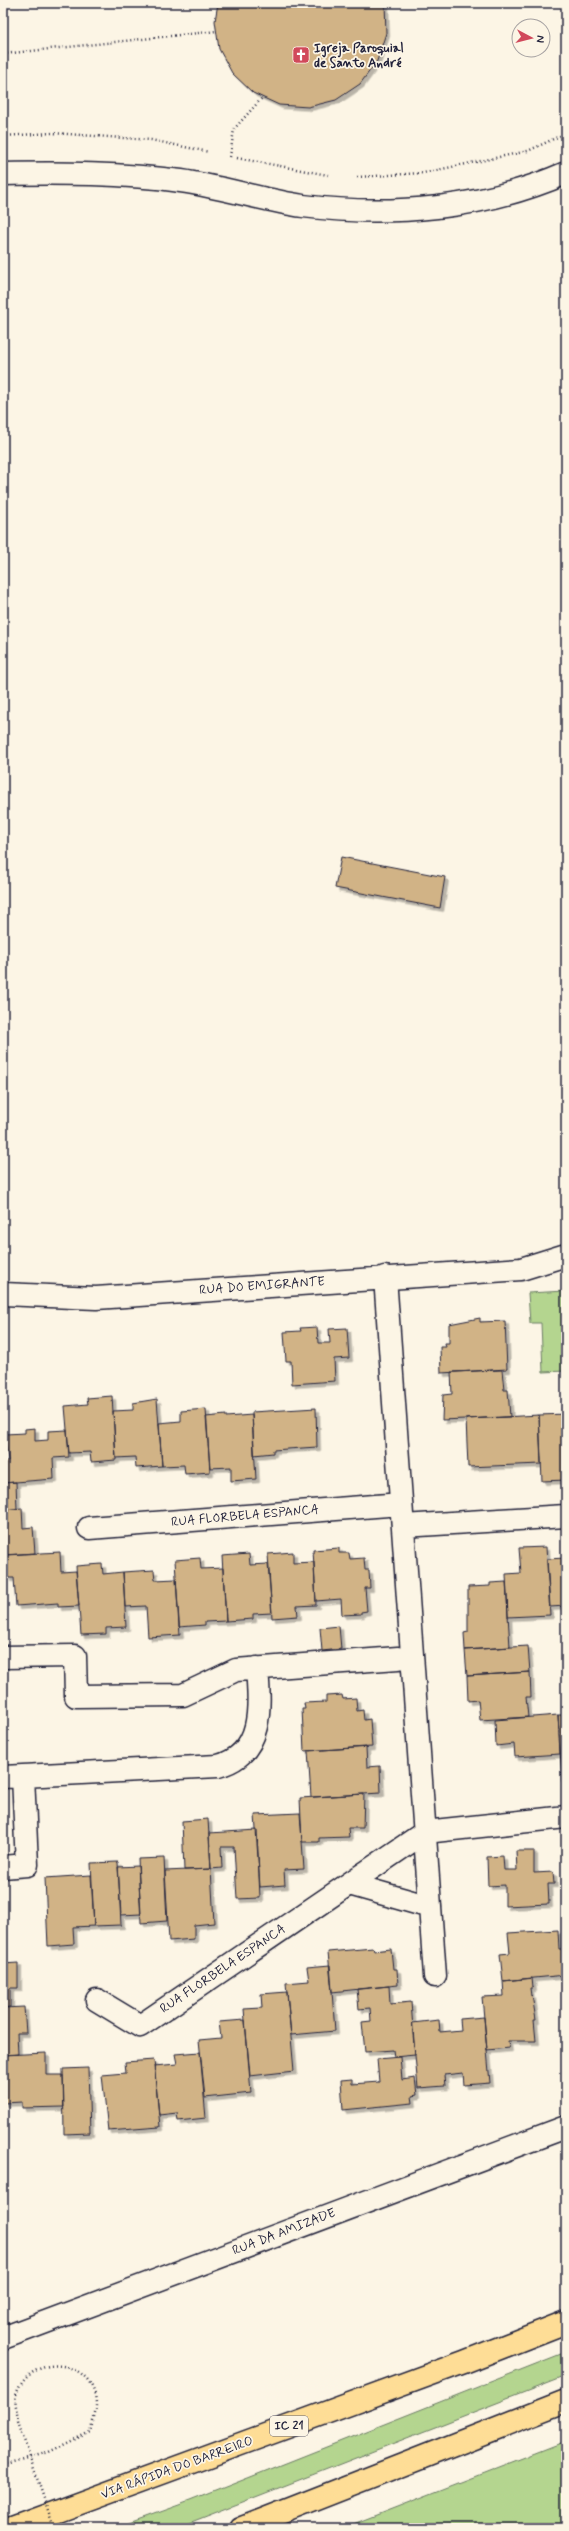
<svg xmlns="http://www.w3.org/2000/svg" width="569" height="2531" font-family="Mynerve,sans-serif">
	<defs>
		<filter id="shadow"><feDropShadow dx="3.5" dy="3.5" stdDeviation="0" flood-color="#0004"/></filter>
	</defs>
	<rect width="100%" height="100%" fill="#fcf5e5"/>
	<filter id="ink" filterUnits="userSpaceOnUse"><feTurbulence type="fractalNoise" baseFrequency=".025" numOctaves="2"/><feDisplacementMap in="SourceGraphic" scale="8" xChannelSelector="R" yChannelSelector="G"/><feConvolveMatrix kernelMatrix="1 2 1 2 8 2 1 2 1" color-interpolation-filters="sRGB"/></filter>
	<g filter="url(#ink)">
		<path fill="#b4d58f" stroke="#6b7c65" d="M566,1291V1371L543,1372L541,1323H530L528,1293Z
			M566,2352V2376L176,2528H115L190,2501Z
			M566,2441V2528H343Z"/>
		<path fill="#d1b386" stroke="#22223b" filter="url(#shadow)" d="M218,3H385L386,33L377,61L360,84L336,100L308,107L279,105L253,93L232,73L219,49L215,21Z
			M341,857L445,877L440,908L335,888Z
			M480,1318V1322L505,1321L507,1369L441,1373L440,1347H446L445,1343H449V1324Z
			M317,1327L318,1343H330L329,1329L347,1328L349,1358L334,1359L335,1381L292,1384L291,1361H286L284,1332L301,1331L300,1328Z
			M502,1370L504,1390H508L510,1417L442,1420L443,1395L452,1394L451,1372Z
			M112,1396L116,1460L91,1462L90,1452L69,1453L65,1406L88,1404L87,1398Z
			M157,1399L162,1466L136,1468L135,1457L116,1458L113,1411L133,1410V1403Z
			M316,1408L317,1447L273,1450V1453L254,1455L252,1412Z
			M206,1409L210,1472L185,1474L184,1465L162,1466L159,1423L181,1421V1411Z
			M566,1414V1480L542,1481L539,1415Z
			M226,1415V1417L252,1415L256,1479L231,1481V1467L210,1468L206,1417Z
			M539,1415L541,1464L468,1467L466,1419Z
			M35,1428V1441L48,1440V1431L67,1430L69,1457L53,1458L54,1479L3,1483V1461H8L5,1434L25,1433V1429Z
			M16,1482L17,1509L3,1510V1483Z
			M22,1508L23,1528L33,1527L35,1553L3,1555V1510Z
			M546,1547L550,1615L508,1617L506,1574L521,1573L519,1548Z
			M339,1548V1553H349L350,1559L364,1558L365,1570H369L370,1588H365L367,1611L361,1612V1614L342,1615L341,1599L316,1601L313,1550Z
			M60,1552L61,1572L76,1571L79,1606L58,1607V1603L16,1606L14,1578H7L5,1555Z
			M293,1552V1563L314,1562L316,1605L297,1606L298,1616L272,1618L268,1554Z
			M249,1554L250,1565L268,1564L272,1613L253,1614V1619L226,1621L222,1556Z
			M200,1558L201,1569L223,1568L226,1621L205,1622V1625L179,1627L175,1560Z
			M566,1558V1606L550,1607L547,1559Z
			M102,1564L103,1574L123,1572L126,1627L106,1628V1634L81,1635L76,1566Z
			M154,1570L155,1580L176,1579L180,1635L148,1637L146,1606L125,1607L123,1572Z
			M506,1582L510,1647L465,1650L464,1633L468,1632V1587L490,1586V1583Z
			M339,1626L341,1649L322,1651L320,1628Z
			M528,1646L530,1672L467,1676L465,1650Z
			M530,1672L531,1697H526L528,1717L480,1720L478,1700L468,1701L467,1676Z
			M342,1695L343,1699L356,1698L357,1711L363,1710L364,1720L370,1719L372,1747L304,1751L302,1709H305L304,1703L326,1702V1696Z
			M558,1715H566V1781L562,1782Z
			M558,1715L560,1754L515,1757L514,1744L496,1746L495,1720Z
			M366,1747L367,1767L380,1766L381,1793L311,1797L308,1751Z
			M364,1794L363,1828H348L349,1837L319,1838V1842H302L300,1798Z
			M300,1813L304,1869L284,1870L285,1885L260,1887L255,1815Z
			M208,1819L211,1869L184,1870L182,1821Z
			M257,1830L260,1898L237,1899L234,1847H221L222,1868L211,1869L209,1833Z
			M516,1851H534V1873L553,1872L554,1884H548L549,1904L505,1906V1885L488,1886L487,1857L503,1856L504,1870H517Z
			M164,1858L167,1921L141,1923L138,1859Z
			M118,1862L121,1925L94,1926L91,1863Z
			M138,1866L141,1914L121,1915L118,1867Z
			M211,1869L214,1923L194,1925V1939L169,1941L165,1871Z
			M91,1875L94,1926L73,1927L74,1944L48,1946L45,1878Z
			M558,1930L559,1949H566V1975L503,1981L500,1954L510,1953L508,1933Z
			M373,1948L374,1951L391,1949L393,1969H397L398,1985L332,1992L328,1952Z
			M18,1963V1988H10V2007L3,2008V1964Z
			M330,1965L335,2031L291,2035L286,1983L309,1981L307,1967Z
			M532,1978L533,1988H530L531,1996L532,1995L536,2020H534L536,2041H508L509,2048L487,2050L482,1997L504,1996L503,1981Z
			M389,1986L390,2004L411,2002L415,2055L394,2057L393,2050L365,2052L362,2022L371,2021L370,2008L359,2009L357,1989Z
			M287,1992L294,2071L250,2076L244,2009L262,2008L261,1994Z
			M24,2007L26,2033H17L18,2054L3,2055V2008Z
			M484,2017L490,2083L464,2085L463,2073L444,2075L445,2086L418,2088L412,2023L439,2020L440,2032L461,2030L460,2019Z
			M245,2020L251,2093L205,2098L199,2040L221,2038L219,2022Z
			M200,2052L206,2118L178,2121L177,2113L159,2115L154,2066L177,2064L175,2054Z
			M46,2053V2075H63L64,2107L22,2108V2102L3,2103V2055Z
			M400,2057L402,2080L415,2078L417,2095L412,2096L413,2103L343,2110L341,2080L352,2079V2084L379,2082L377,2059Z
			M154,2060L160,2127L108,2131L102,2075L126,2073L125,2062Z
			M88,2068L90,2133L64,2134L63,2069Z"/>
		<g fill="none" stroke-linecap="round" stroke-linejoin="round">
			<defs>
				<path id="pedestrian" d="M3,1657L75,1656L76,1696L183,1695L236,1670L398,1658
					M3,1777L218,1766C264,1754 260,1706 257,1668
					M3,1867L27,1865L23,1776"/>
				<path id="minor" d="M385,1277L435,1976
					M3,1294L96,1298L521,1269L566,1255
					M403,1526L566,1516
					M89,1528L401,1504
					M349,1884L430,1907
					M97,2000L140,2026L425,1832L566,1817
					M3,2338L566,2127"/>
				<path id="tertiary" d="M3,174C62,173 122,173 181,181C222,187 262,200 303,206C391,217 484,209 566,173"/>
				<path id="trunk" d="M12,2528L464,2362L566,2322
					M242,2528L566,2401"/>
			</defs>
			<use href="#pedestrian" stroke="#22223b" stroke-width="25"/>
			<use href="#minor" stroke="#22223b" stroke-width="25"/>
			<use href="#tertiary" stroke="#22223b" stroke-width="25"/>
			<use href="#trunk" stroke="#22223b" stroke-width="25"/>
			<path stroke="#22223b" stroke-width="2.5" stroke-dasharray="1 3" stroke-linecap="butt" d="M3,54L217,31
				M3,136L53,133L151,140L209,152
				M230,157L234,129L263,97
				M237,158L328,175
				M357,177L423,173L528,151L566,133
				M3,2465L49,2452L90,2432C92,2424 96,2414 96,2405C96,2358 30,2351 16,2395C14,2402 18,2415 18,2422"/>
			<use href="#pedestrian" stroke="#fcf5e5" stroke-width="22"/>
			<use href="#minor" stroke="#fcf5e5" stroke-width="22"/>
			<use href="#tertiary" stroke="#fcf5e5" stroke-width="22"/>
			<use href="#trunk" stroke="#fedd96" stroke-width="22"/>
			<path stroke="#22223b" stroke-width="2.5" stroke-dasharray="1 3" stroke-linecap="butt" d="M18,2422L54,2528"/>
		</g>
	</g>
	<defs>
		<symbol id="church-square" viewBox="-11 -11 22 22"><rect x="-9" y="-9" width="18" height="18" rx="4" fill="#d1495b" stroke="#fcf5e5"/><path d="M-1.2-6h2.4v3.5h3.3v2.4h-3.3V6h-2.4V-.1h-3.3v-2.4h3.3Z" fill="#fff"/></symbol>
	</defs>
	<g fill-rule="evenodd">
		<use href="#church-square" x="291" y="45" width="20" height="20"/>
	</g>
	<g text-anchor="middle" dominant-baseline="central" stroke-width="3.5" stroke-linejoin="round" paint-order="stroke">
		<rect fill="#fcf5e5" stroke="#63616e" stroke-width="1" x="270" y="2416" width="38" height="20" rx="3"/>
		<g font-size="12" font-weight="bold" fill="#22223b">
			<text x="289" y="2426">IC 21</text>
		</g>
		<g font-size="13" font-weight="bold" fill="#22223b" stroke="#fcf5e5" text-anchor="start">
			<text x="314" y="48">Igreja Paroquial<tspan x="314" dy="15">de Santo André</tspan></text>
		</g>
		<g font-size="13" fill="#22223b" stroke="#fcf5e5">
			<text transform="translate(262 1286) rotate(-4)">RUA DO EMIGRANTE</text>
			<text transform="translate(245 1516) rotate(-5)">RUA FLORBELA ESPANCA</text>
			<text transform="translate(223 1969) rotate(-34)">RUA FLORBELA ESPANCA</text>
			<text transform="translate(284 2232) rotate(-21)">RUA DA AMIZADE</text>
			<text transform="translate(177 2468) rotate(-20)">VIA RÁPIDA DO BARREIRO</text>
		</g>
	</g>
	<rect width="569" height="2531" fill="none" stroke="#fcf5e5" stroke-width="16"/>
	<rect x="8" y="8" width="553" height="2515" fill="none" stroke="#22223b" stroke-width="1.5" filter="url(#ink)"/>
	<g transform="translate(531 38) rotate(97)"><circle r="19" fill="#fcf5e5" stroke="#a5a1a1"/>
	<path d="M0-3L7 15L0 10L-7 15Z" fill="#d1495b"/>
	<text y="-6" font-size="11" font-weight="bold" text-anchor="middle" fill="#22223b">N</text>
	</g>
</svg>
